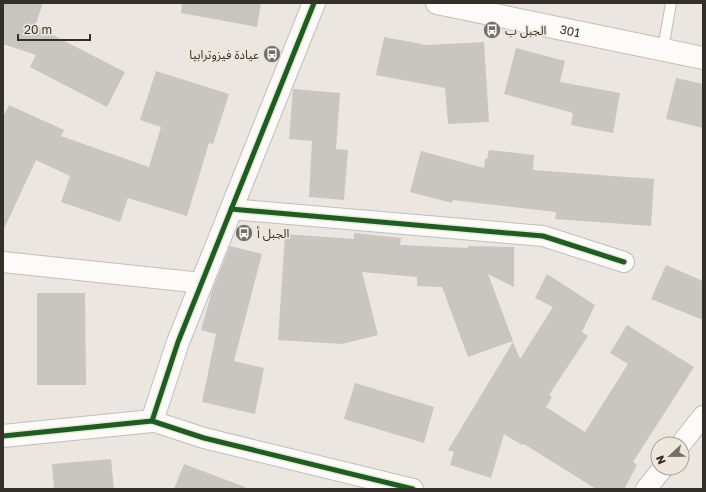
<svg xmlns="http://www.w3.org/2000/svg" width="706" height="492" font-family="'Golos Text','Noto Sans Arabic',sans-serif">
	<rect width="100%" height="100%" fill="#ebe6e0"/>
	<path fill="#c9c5c0" d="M3,3H43L35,26L125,72L107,107L30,67L36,55L3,44Z
		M182,3H261L257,27L181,13Z
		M384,37L427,45L484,42L489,122L448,124L445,88L376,75Z
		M516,48L565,61L560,82L620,93L613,133L571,125L573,113L504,94Z
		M156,71L229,94L213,144L209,143L187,216L128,198L120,222L61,202L70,176L36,160L3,231V117L9,105L64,130L61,136L149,167L161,127L140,120Z
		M676,78L703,84V128L666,119Z
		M293,89L340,93L336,149L348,150L344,200L309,197L312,141L289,139Z
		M489,150L534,155L533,170L654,179L651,226L555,219L556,212L453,200L452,203L410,192L421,151L484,168L485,159H487Z
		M354,233L401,238L400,245L468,248V246L514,247V287L488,274L513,341L468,357L442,287L417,286V277L362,272L378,335L342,344L278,340L285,234L354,239Z
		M230,246L262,254L234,361L264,368L255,414L202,402L216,334L201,330L212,291Z
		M666,265L703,281V320L651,299Z
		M547,274L595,305L582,332L588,336L549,395L552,397L546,407L585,432L628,364L610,353L627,325L694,367L633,462L637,465L625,488L596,489L524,444L522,445L504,434L491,478L450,465L454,452L448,450L513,342L520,359L553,307L535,298Z
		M37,293H85L86,385H37Z
		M355,383L434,407L424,443L344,419Z
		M111,459L114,489H54L52,464Z
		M184,464L245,487V489H174Z"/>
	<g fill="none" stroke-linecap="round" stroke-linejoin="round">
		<defs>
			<path id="service" d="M663,49L671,3"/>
			<path id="minor" d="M231,209L543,236L624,262
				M3,262L202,283
				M152,421L204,438L413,489
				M681,444L703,416
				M646,489L663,468"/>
			<g id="tertiary">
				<path id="s1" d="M437,3L703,58"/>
				<path d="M3,436L152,421L178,342L314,3"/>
			</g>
		</defs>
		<use href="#service" stroke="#c2beba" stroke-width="12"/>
		<use href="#minor" stroke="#c2beba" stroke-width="22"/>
		<use href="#tertiary" stroke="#c2beba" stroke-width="24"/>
		<use href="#service" stroke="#fcfbfa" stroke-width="10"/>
		<use href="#minor" stroke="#fcfbfa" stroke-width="20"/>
		<use href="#tertiary" stroke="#fcfbfa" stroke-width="22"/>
		<defs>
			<path id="cycleway" d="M231,209L543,236L624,262
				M152,421L178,342L314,3
				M3,436L152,421L204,438L413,489"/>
		</defs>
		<use href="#cycleway" stroke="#efe7dc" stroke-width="8"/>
		<use href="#cycleway" stroke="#1b5e20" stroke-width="5"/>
	</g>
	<defs>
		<symbol id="bus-disc" viewBox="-11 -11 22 22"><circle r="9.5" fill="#73706a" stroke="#efe7dc"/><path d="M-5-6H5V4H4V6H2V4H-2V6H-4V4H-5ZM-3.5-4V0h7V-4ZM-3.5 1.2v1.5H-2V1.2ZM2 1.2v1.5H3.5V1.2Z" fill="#fff"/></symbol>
	</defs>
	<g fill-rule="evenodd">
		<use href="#bus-disc" x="482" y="20" width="20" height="20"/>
		<use href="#bus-disc" x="262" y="44" width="20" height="20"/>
		<use href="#bus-disc" x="234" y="223" width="20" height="20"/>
	</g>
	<g text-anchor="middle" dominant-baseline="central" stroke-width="3.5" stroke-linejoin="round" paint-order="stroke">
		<g font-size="12" fill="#33302b" stroke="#efe7dc" text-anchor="start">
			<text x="505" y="30">الجبل ب</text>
			<text x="259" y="54" text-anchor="end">عيادة فيزوترابيا</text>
			<text x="257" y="233">الجبل أ</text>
		</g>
		<g font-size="12" fill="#33302b" stroke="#efe7dc">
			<text stroke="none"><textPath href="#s1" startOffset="136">301</textPath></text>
		</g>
	</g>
	<rect width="706" height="492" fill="none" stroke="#33302b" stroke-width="8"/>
	<g transform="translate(670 456) rotate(248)"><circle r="19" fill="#efe7dc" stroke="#a49e95"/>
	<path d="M0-3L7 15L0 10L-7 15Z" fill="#73706a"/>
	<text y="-6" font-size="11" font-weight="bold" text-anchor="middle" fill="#33302b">N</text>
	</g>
	<path d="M18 34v6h72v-6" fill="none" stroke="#33302b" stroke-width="2"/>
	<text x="24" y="34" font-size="12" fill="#33302b" stroke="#efe7dc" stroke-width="3" paint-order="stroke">20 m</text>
</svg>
